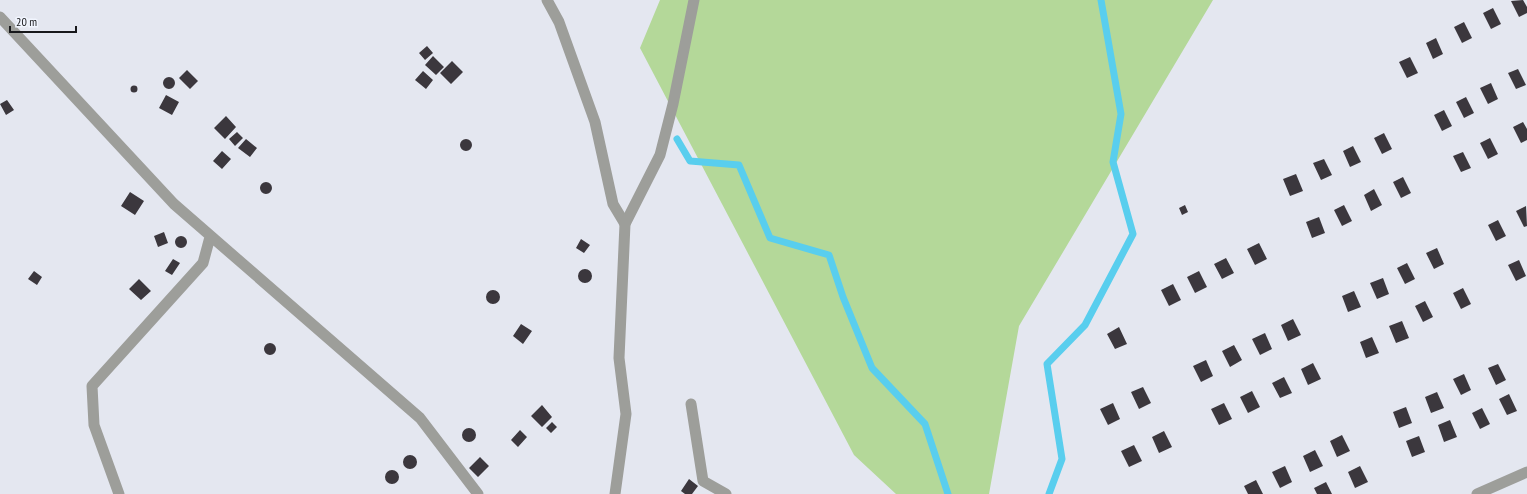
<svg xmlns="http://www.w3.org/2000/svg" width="1527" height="494" font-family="'PT Sans Narrow',sans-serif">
	<rect width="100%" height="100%" fill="#e4e7f0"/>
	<path fill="#b4d899" d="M660,0H1213L1019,326L989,494H896L854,455L640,48Z"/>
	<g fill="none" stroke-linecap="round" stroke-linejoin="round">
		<path stroke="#59ceee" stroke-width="7" d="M677,139L690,161L739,165L770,238L829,255L843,297L872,368L925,424L948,494
			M1049,494L1062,459L1047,364L1085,325L1133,234L1113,162L1121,114L1101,0"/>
	</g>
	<path fill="#3b373d" d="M1523,0L1527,7V13L1519,17L1511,1Z
		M1493,8L1501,24L1491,29L1483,13Z
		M1464,22L1472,38L1462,43L1454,27Z
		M1436,38L1443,54L1433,59L1426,43Z
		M427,46L433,53L425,60L419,53Z
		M433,56L444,67L436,75L425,65Z
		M1410,57L1418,73L1407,78L1399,62Z
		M452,61L463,72L451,84L440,73Z
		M1518,69L1526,85L1516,89L1508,73Z
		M187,70L198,81L190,89L179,78Z
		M423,71L433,80L426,89L415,80Z
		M163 83a6 6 0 1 1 12 0a6 6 0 1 1-12 0Z
		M1491,83L1498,99L1488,104L1480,88Z
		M130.5 89a3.5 3.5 0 1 1 7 0a3.5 3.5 0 1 1-7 0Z
		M166,95L179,102L172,115L159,108Z
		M1466,97L1474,113L1464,118L1456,102Z
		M7,100L14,110L6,115L0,104Z
		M1444,110L1452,126L1442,131L1434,115Z
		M226,116L236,127L225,139L214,128Z
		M1523,122L1527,129V140L1521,143L1513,127Z
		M237,132L243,138L235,146L229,139Z
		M1384,133L1392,149L1382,154L1374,138Z
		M1490,138L1498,154L1488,159L1480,143Z
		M460 145a6 6 0 1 1 12 0a6 6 0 1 1-12 0Z
		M246,139L257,148L250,157L238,148Z
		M1353,146L1361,162L1350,167L1343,151Z
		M222,151L231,159L222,169L213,161Z
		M1463,152L1471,168L1461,172L1453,156Z
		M1324,159L1332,175L1321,180L1313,163Z
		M1296,174L1303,191L1290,196L1283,179Z
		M1403,177L1411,193L1401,198L1393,182Z
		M260 188a6 6 0 1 1 12 0a6 6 0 1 1-12 0Z
		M1374,189L1382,205L1371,211L1364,195Z
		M130,192L144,201L135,215L121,206Z
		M1185,205L1188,212L1182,215L1179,208Z
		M1344,205L1352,221L1342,226L1334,210Z
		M1526,206L1527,226L1524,227L1516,211Z
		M1319,217L1325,233L1312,238L1306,222Z
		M1498,220L1506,236L1496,241L1488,225Z
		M164,232L168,243L158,247L154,236Z
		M175 242a6 6 0 1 1 12 0a6 6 0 1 1-12 0Z
		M581,239L590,245L584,253L576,248Z
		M1259,243L1267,259L1255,265L1247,249Z
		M1437,248L1444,264L1434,269L1426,253Z
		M1226,258L1234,273L1222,279L1214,264Z
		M173,259L180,263L172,275L165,271Z
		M1519,260L1526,276L1516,281L1508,265Z
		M1407,263L1415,279L1405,284L1397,268Z
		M578 276a7 7 0 1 1 14 0a7 7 0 1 1-14 0Z
		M34,271L42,277L37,285L28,279Z
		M1199,271L1207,287L1195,293L1187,277Z
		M1383,278L1389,294L1377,299L1370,283Z
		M139,279L151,291L141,300L129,289Z
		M1173,284L1181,300L1169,306L1161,290Z
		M1463,288L1471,304L1461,309L1453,293Z
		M486 297a7 7 0 1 1 14 0a7 7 0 1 1-14 0Z
		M1354,291L1361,307L1348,312L1342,296Z
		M1425,301L1433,317L1423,322L1415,306Z
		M1293,319L1301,335L1288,341L1281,325Z
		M1402,321L1409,338L1396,343L1389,326Z
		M521,324L532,331L523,344L513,336Z
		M1119,327L1127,344L1115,349L1107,334Z
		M1265,333L1272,349L1260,355L1252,339Z
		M1372,337L1379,353L1366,358L1360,342Z
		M264 349a6 6 0 1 1 12 0a6 6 0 1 1-12 0Z
		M1234,345L1242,360L1230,367L1222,351Z
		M1206,360L1213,376L1201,382L1193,366Z
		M1313,363L1321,379L1308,385L1301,369Z
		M1498,364L1506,380L1496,385L1488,368Z
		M1464,374L1471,390L1461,395L1453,379Z
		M1284,377L1292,393L1280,398L1272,383Z
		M1143,387L1151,403L1139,409L1131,392Z
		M1252,391L1260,407L1248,413L1240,397Z
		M1437,392L1444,408L1431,413L1425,397Z
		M1509,394L1517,411L1507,415L1499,399Z
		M1113,403L1120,419L1108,425L1100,409Z
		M1224,403L1232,419L1219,425L1211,409Z
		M542,405L552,417L542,427L531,416Z
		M1406,407L1412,423L1399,428L1393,412Z
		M1482,408L1490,424L1480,429L1472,413Z
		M1450,420L1457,437L1444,442L1438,425Z
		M552,422L557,427L551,433L546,428Z
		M462 435a7 7 0 1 1 14 0a7 7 0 1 1-14 0Z
		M520,430L527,437L518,447L511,440Z
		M1164,431L1172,447L1159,453L1152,437Z
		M1342,435L1350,451L1337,457L1330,441Z
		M1419,436L1425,452L1412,457L1406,441Z
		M1134,445L1142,461L1129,467L1121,451Z
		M1315,450L1323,466L1310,472L1303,456Z
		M403 462a7 7 0 1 1 14 0a7 7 0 1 1-14 0Z
		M480,457L489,466L478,477L469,468Z
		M1285,466L1292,482L1280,488L1272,472Z
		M1360,466L1368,482L1355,488L1348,472Z
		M385 477a7 7 0 1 1 14 0a7 7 0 1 1-14 0Z
		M689,479L698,486L692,494H685L681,491Z
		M1256,480L1263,494H1248L1244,486Z
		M1326,482L1332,494H1317L1314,488Z"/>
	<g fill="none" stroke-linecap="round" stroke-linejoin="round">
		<path stroke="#9d9e9a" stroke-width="11" d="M547,0L559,22L595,122L613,204L625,224
			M0,17L174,204L420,418L478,494
			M691,404L703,481L726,494
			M119,494L94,425L92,386L203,263L210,237
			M1477,494L1527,472"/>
		<path stroke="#9d9e9a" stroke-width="11" d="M615,494L626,414L619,358L625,224L660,155L673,104L694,0"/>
	</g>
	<path d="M10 26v6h66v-6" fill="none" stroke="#17181b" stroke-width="2"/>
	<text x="16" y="26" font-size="12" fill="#17181b" stroke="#f1f5fe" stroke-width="3" paint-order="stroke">20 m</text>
</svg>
